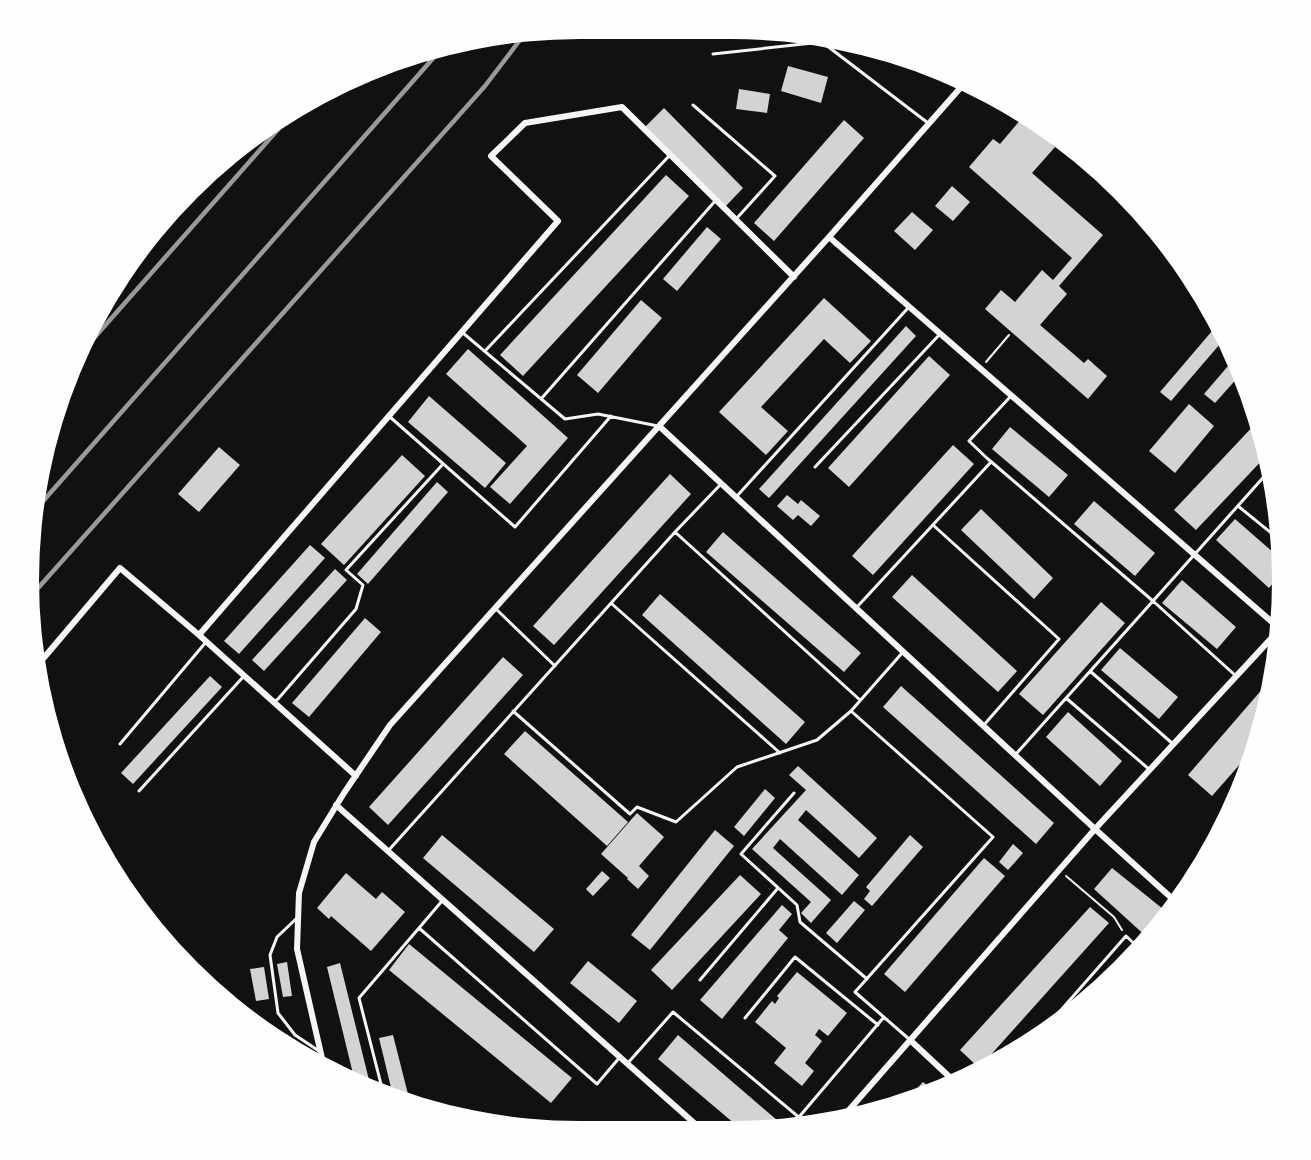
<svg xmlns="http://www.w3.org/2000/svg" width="1311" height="1160" font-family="'Open Sans',sans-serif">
	<rect width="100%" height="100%" fill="#111"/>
	<path fill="#d3d3d3" d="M788,66L828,77L821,103L781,91Z
		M739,89L770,94L767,113L736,109Z
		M664,108L743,188L725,207L645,127Z
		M1022,118L1055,147L1032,173L1103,235L1059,286L1067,294L1040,325L1084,363L1088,359L1107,376L1088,399L985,309L1001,290L1015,302L1042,270L1053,280L1072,258L969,167L993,139L1000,144Z
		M844,120L864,138L774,241L754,223Z
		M666,175L689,196L523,376L500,355Z
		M952,186L970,202L953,221L935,206Z
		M912,212L933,230L915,250L894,231Z
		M707,227L721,239L677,291L663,279Z
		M824,298L871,341L850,363L824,339L761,407L788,431L766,455L719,412Z
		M641,300L662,318L598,393L577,375Z
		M1218,324L1226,337L1171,401L1160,392Z
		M906,326L916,336L769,498L759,489Z
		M468,349L568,438L510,504L490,487L527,446L446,374Z
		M929,356L950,375L849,487L828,468Z
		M1234,359L1240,375L1215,403L1204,394Z
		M429,396L506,463L485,488L408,422Z
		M1189,404L1214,426L1175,473L1149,451Z
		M1258,421L1264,437L1267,455L1196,530L1174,510Z
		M1010,427L1068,475L1049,497L992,449Z
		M953,445L974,464L873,575L852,556Z
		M219,447L240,465L199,512L178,494Z
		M402,455L425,476L344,565L321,544Z
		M670,474L691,494L554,645L533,626Z
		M437,482L448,492L368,584L357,574Z
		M787,495L798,504L801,500L820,516L811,526L798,515L793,520L777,506Z
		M1094,501L1155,553L1135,576L1074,524Z
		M981,509L1053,578L1034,599L961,530Z
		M1235,519L1281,559L1280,575L1269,588L1216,540Z
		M723,532L861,653L844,672L706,552Z
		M310,545L325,558L239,654L224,641Z
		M335,569L347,580L264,671L252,660Z
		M912,575L1017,671L998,692L892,597Z
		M1182,580L1236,627L1217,649L1162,603Z
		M660,594L805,722L786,744L642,615Z
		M1101,602L1125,623L1043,715L1019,694Z
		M365,618L381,632L309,717L292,703Z
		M1120,648L1178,697L1159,719L1101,670Z
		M503,657L523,675L388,825L369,807Z
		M210,676L222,687L133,784L121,773Z
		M1271,679L1256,746L1212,796L1188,775Z
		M901,686L1054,823L1036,844L883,707Z
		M1068,712L1122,761L1100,786L1046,737Z
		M525,731L628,822L607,846L504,754Z
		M798,766L877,838L859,858L806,810L798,820L859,875L842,895L780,839L773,848L831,900L811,923L801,913L811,902L752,849L806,790L789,775Z
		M765,789L775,798L744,836L734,827Z
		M637,813L664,837L639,866L649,876L638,889L627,879L628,878L601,854Z
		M715,830L734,846L650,950L631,935Z
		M442,835L554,929L534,952L423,858Z
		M910,835L923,847L872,906L864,899L870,891L866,887Z
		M1013,844L1023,853L1008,870L999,862Z
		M984,858L1005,876L905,992L884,974Z
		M1112,868L1168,913L1149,939L1094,889Z
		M602,871L610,878L593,896L586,889Z
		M346,873L376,899L382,892L405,912L371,951L331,916L329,919L317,908Z
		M740,875L761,894L672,990L651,970Z
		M854,901L865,910L837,943L826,933Z
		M782,905L792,914L779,930L788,938L722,1019L700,1000Z
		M1090,907L1109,923L979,1068L960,1050Z
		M409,944L572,1078L551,1103L389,970Z
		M588,961L637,1001L619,1023L570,983Z
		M287,962L292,996L283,997L277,964Z
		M340,963L371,1088L355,1082L327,967Z
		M264,967L269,999L256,1001L250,969Z
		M797,972L847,1013L828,1036L819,1029L815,1035L822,1041L805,1063L814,1071L802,1086L774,1063L786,1048L755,1022L772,1001L775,1004L779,998L777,996Z
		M393,1035L410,1102L393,1096L379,1038Z
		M678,1035L785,1127L767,1130H742L658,1059Z
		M923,1082L933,1090L906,1100Z"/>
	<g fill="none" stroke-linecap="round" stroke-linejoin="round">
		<path stroke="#f5f5f5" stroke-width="2" d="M986,362L1009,335
			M1066,876L1114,917L1122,930"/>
		<path stroke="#f5f5f5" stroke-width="3" d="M713,54L822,42L928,123
			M693,105L775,176L737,218
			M463,333L565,419L598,414L658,426
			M485,351L669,156
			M541,399L716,200
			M390,417L515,527L611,416
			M988,459L1153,601L1016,754
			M815,467L940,334
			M721,484L675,532L860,700
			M737,496L908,308
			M1238,506L1281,541
			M933,525L1059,639L983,726
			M612,604L780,753
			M857,607L991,462L969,441L1011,396
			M496,609L555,666
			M903,652L851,711L993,837L855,992L909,1039
			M1090,671L1173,744
			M1236,676L1153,601L1269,471
			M1066,698L1150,770
			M275,701L278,699L356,609L363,585L346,570L443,464
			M513,711L630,814L637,807L676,822L737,767L817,740L851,711
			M120,744L206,642
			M139,791L244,676
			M794,793L741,854L797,905L800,922L867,979
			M388,851C483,744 580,639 675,532
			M442,901L419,928L597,1084L620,1057
			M297,918L277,937L270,955L278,1013L295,1035L319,1051
			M700,980L778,888
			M1058,1014L1064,1019
			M745,1018L795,957L878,1025
			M1040,1034L1126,936L1140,949
			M627,1064L673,1012L807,1124
			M383,1092L359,998L419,928
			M799,1117L884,1017"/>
		<path stroke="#f5f5f5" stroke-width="6" d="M829,237L1279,628
			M659,426L1095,829L1176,902
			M42,660L120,568L199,635
			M356,776L199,635L558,221L491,156L525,123L622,107L794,277
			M336,805L702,1130
			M910,1040L955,1082
			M324,1067L297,949L299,893L314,842L344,793L390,725L829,237L962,86
			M842,1118L1095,829L1278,631"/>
		<path stroke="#9a9a9a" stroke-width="4.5" d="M79,355L289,117
			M37,508L443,47
			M31,596L485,86L523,36"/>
	</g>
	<path d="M0 0H1311V1160H0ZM580 39H731A541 541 0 0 1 1272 580V580A541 541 0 0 1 731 1121H580A541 541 0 0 1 39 580V580A541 541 0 0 1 580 39Z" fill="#fefefe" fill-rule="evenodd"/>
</svg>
